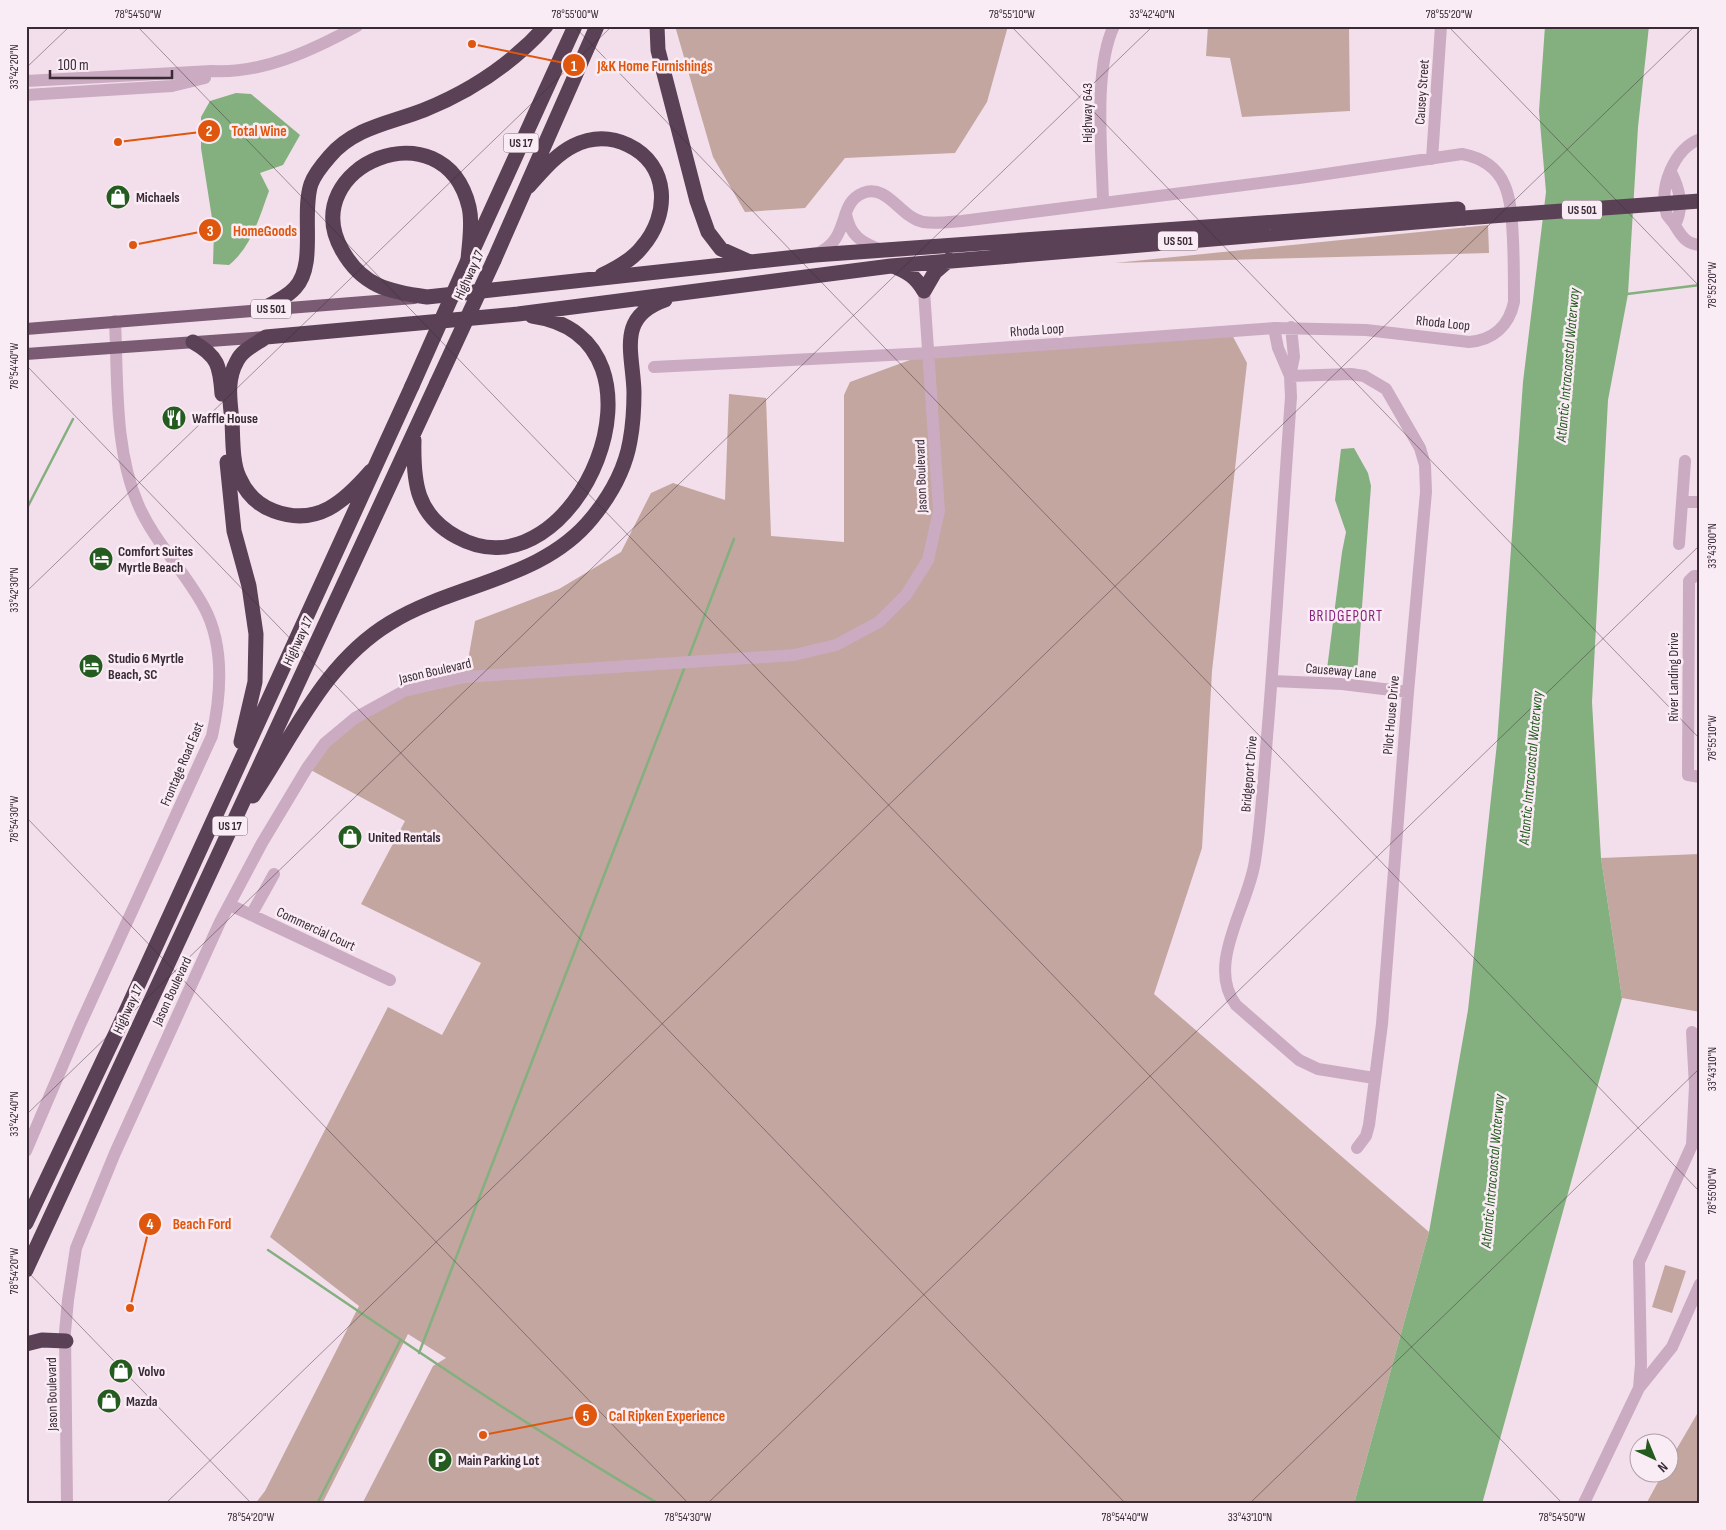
<svg xmlns="http://www.w3.org/2000/svg" width="1726" height="1530" font-family="'Sofia Sans Condensed',sans-serif">
	<rect width="100%" height="100%" fill="#f3dfeb"/>
	<path fill="#c2a69f" d="M675,26H1008L987,102L955,153L845,158L805,208L745,212L713,157Z
		M1208,26H1349L1350,111L1242,117L1230,58L1206,56Z
		M1488,225L1489,253L1115,263Z
		M1230,331L1247,363L1212,671L1202,848L1154,994L1429,1232L1354,1504H362L433,1366L446,1358L408,1334L322,1504H255L265,1491L359,1306L270,1237L388,1007L442,1035L481,963L361,904L405,821L307,768L325,743L404,691L465,677L475,621L559,589L621,552L651,493L673,483L725,500L729,394L766,398L771,536L844,542V395L850,382L929,353Z
		M1700,854V1012L1622,998L1601,858Z
		M1665,1265L1686,1271L1672,1313L1652,1307Z
		M1700,1409V1504H1646L1663,1473L1668,1472L1669,1462Z"/>
	<path fill="#83b07e" d="M1545,26H1649L1638,127L1628,294L1608,400L1592,702L1601,858L1622,998L1482,1504H1354L1429,1232L1468,1010L1497,743L1523,382L1546,192L1539,111Z
		M236,93L251,94L300,135L283,165L260,173L269,191C259,218 252,246 229,265L213,264L214,231L201,148V117L210,101Z
		M1354,448L1368,473L1371,486L1357,674L1327,669L1342,552L1346,532L1335,500L1341,449Z"/>
	<g fill="none" stroke-linecap="round" stroke-linejoin="round">
		<path stroke="#83b07e" stroke-width="2.5" d="M1627,294L1700,285
			M26,510L73,419
			M689,656L734,539
			M268,1250C397,1337 524,1425 659,1504
			M419,1353L684,669
			M317,1504L400,1341"/>
		<path stroke="#cbabc1" stroke-width="12" d="M26,81L212,71C263,74 313,50 357,26
			M26,95L172,86L205,78
			M1700,139C1674,149 1658,188 1667,215C1669,218 1672,221 1674,224C1681,235 1685,244 1700,245
			M1432,159L1441,26
			M1671,172C1680,190 1684,207 1675,225
			M1103,202C1102,153 1093,69 1114,26
			M846,214C850,236 862,243 882,250
			M1291,327L1294,357L1290,376L1291,397C1283,506 1277,616 1268,725C1264,771 1262,816 1255,861C1249,905 1205,965 1236,1005L1299,1060L1318,1069L1374,1078
			M1274,328L1278,348L1290,376
			M654,367L929,353L1274,328L1366,330L1469,342C1493,340 1509,326 1514,302C1514,282 1514,261 1513,240C1511,200 1510,163 1462,154L1299,178L962,221C950,222 935,224 923,222C901,218 887,183 863,193C836,204 852,239 816,254
			M1290,376L1351,374L1364,376L1386,389L1420,448L1425,465L1426,492L1408,692L1382,1024L1369,1125L1366,1136L1357,1148
			M1683,502H1700
			M1679,544L1685,461
			M1700,576H1694L1689,581L1688,775L1700,777
			M1272,681L1342,684L1408,692
			M230,905L390,980
			M251,915L274,874
			M1692,1032L1695,1086
			M26,1151L80,1025L212,736C221,695 225,646 204,607C185,571 154,542 138,504C114,448 118,381 115,321
			M1639,1388L1641,1364L1639,1262L1692,1145L1695,1086H1700
			M1584,1503L1639,1388L1672,1347L1700,1284
			M67,1504L65,1332L68,1300L76,1248L115,1153L220,922L262,843L307,768L325,743L355,718L404,691L465,677L794,655L836,645L879,622L906,595L928,560L939,511L924,291"/>
		<path stroke="#7b5b74" stroke-width="12" d="M26,329L414,298
			M26,354L266,337"/>
		<path stroke="#5a4156" stroke-width="15" d="M657,26L658,50L697,201L708,232L721,249L750,262
			M528,187C541,173 555,155 573,146C591,137 609,136 628,145C670,165 670,215 642,247C632,260 617,268 602,275
			M473,250L575,26
			M468,260C469,244 473,224 469,207C444,104 295,166 342,250C362,286 389,292 427,297L815,255L1458,209
			M494,260L597,26
			M893,266C908,272 916,277 924,291
			M924,291L935,272L949,260
			M260,310C272,304 286,298 295,288C317,265 301,214 311,184C315,173 323,164 330,156C355,127 391,123 424,110C471,91 512,64 546,26
			M193,342C218,356 220,366 222,394
			M414,440C413,482 416,515 457,537C576,603 687,338 532,316
			M227,462L234,531L249,586L256,634L255,682L241,742
			M371,471C344,502 317,527 274,511C257,505 246,493 239,477C232,462 233,438 232,421C230,401 226,380 237,361C242,350 256,344 266,337L518,314L891,266L1464,218
			M253,796C294,735 324,663 390,623C455,583 542,580 592,518C610,496 625,470 630,441C633,425 634,409 634,392C633,353 616,317 665,300
			M26,1223L117,1031L412,386
			M26,1270L437,383
			M26,1344L42,1340L66,1341"/>
		<path stroke="#5a4156" stroke-width="15" d="M1464,218L1700,201
			M437,383L494,260
			M412,386L468,260"/>
	</g>
	<path fill="none" stroke="#392a36" stroke-width="1" stroke-opacity="0.45" d="M137,26L1563,1504M574,26L1700,1192M1011,26L1700,739M1448,26L1700,287M26,68L70,26M26,365L1126,1504M26,592L612,26M26,817L689,1504M26,1115L1153,26M26,1270L252,1504M165,1504L1695,26M707,1504L1700,545M1249,1504L1700,1068"/>
	<defs>
		<symbol id="shop-disc" viewBox="-11 -11 22 22"><circle r="9.5" fill="#245b1f" stroke="#faecf4"/><path d="M-5-2.5h2.3a2.7 3.5 0 0 1 5.4 0H5L5.5 6h-11ZM-1.5-2.5h3a1.5 2.3 0 0 0-3 0Z" fill="#fff"/></symbol>
		<symbol id="restaurant-disc" viewBox="-11 -11 22 22"><circle r="9.5" fill="#245b1f" stroke="#faecf4"/><path d="M-5-6h1v4h1v-4h1v4h1v-4h1v5L-1.5 .5V6h-2V.5L-5-1ZM5-6V6H3V1.5H1.5Q1.5-4 5-6Z" fill="#fff"/></symbol>
		<symbol id="hotel-disc" viewBox="-11 -11 22 22"><circle r="9.5" fill="#245b1f" stroke="#faecf4"/><path d="M-6-4.5h1.5V1H6V5H4.5V3h-9V5H-6ZM-4 0a1.8 1.8 0 1 1 3.6 0ZM.5 0V-2.5h3Q6-2.5 6 0Z" fill="#fff"/></symbol>
		<symbol id="parking-disc" viewBox="-11 -11 22 22"><circle r="9.5" fill="#245b1f" stroke="#faecf4"/><path d="M-3.5-5.5H1a3.5 3.5 0 0 1 0 7H-1V5.5H-3.5ZM-1-3.4V-.6H.8a1.4 1.4 0 0 0 0-2.8Z" fill="#fff"/></symbol>
	</defs>
	<g fill-rule="evenodd">
		<use href="#shop-disc" x="104" y="183" width="28" height="28"/>
		<use href="#restaurant-disc" x="160" y="404" width="28" height="28"/>
		<use href="#hotel-disc" x="87" y="545" width="28" height="28"/>
		<use href="#hotel-disc" x="77" y="652" width="28" height="28"/>
		<use href="#shop-disc" x="336" y="823" width="28" height="28"/>
		<use href="#shop-disc" x="107" y="1357" width="28" height="28"/>
		<use href="#shop-disc" x="95" y="1387" width="28" height="28"/>
		<use href="#parking-disc" x="426" y="1446" width="28" height="28"/>
	</g>
	<g text-anchor="middle" dominant-baseline="central" stroke-width="5" stroke-linejoin="round" paint-order="stroke">
		<g fill="#faecf4" stroke="#73646f" stroke-width="1">
			<rect x="503.5" y="133.5" width="35" height="19" rx="4"/>
			<rect x="1562" y="200.5" width="40" height="19" rx="4"/>
			<rect x="1158" y="231.5" width="40" height="19" rx="4"/>
			<rect x="251" y="299.5" width="40" height="19" rx="4"/>
			<rect x="212.5" y="816.5" width="35" height="19" rx="4"/>
		</g>
		<g font-size="12" font-weight="bold" fill="#392a36">
			<text x="521" y="143">US 17</text>
			<text x="1582" y="210">US 501</text>
			<text x="1178" y="241">US 501</text>
			<text x="271" y="309">US 501</text>
			<text x="230" y="826">US 17</text>
		</g>
		<g font-size="14" fill="#392a36" stroke="#faecf4">
			<text transform="translate(1422 92) rotate(-86)">Causey Street</text>
			<text transform="translate(1087 113) rotate(-90)">Highway 643</text>
			<text transform="translate(469 275) rotate(-65)">Highway 17</text>
			<text transform="translate(1443 323) rotate(6)">Rhoda Loop</text>
			<text transform="translate(1037 330) rotate(-4)">Rhoda Loop</text>
			<text transform="translate(921 476) rotate(-92)">Jason Boulevard</text>
			<text transform="translate(298 641) rotate(-65)">Highway 17</text>
			<text transform="translate(435 671) rotate(-13)">Jason Boulevard</text>
			<text transform="translate(1341 671) rotate(5)">Causeway Lane</text>
			<text transform="translate(1673 677) rotate(-90)">River Landing Drive</text>
			<text transform="translate(1391 715) rotate(-85)">Pilot House Drive</text>
			<text transform="translate(182 764) rotate(-67)">Frontage Road East</text>
			<text transform="translate(1249 774) rotate(-85)">Bridgeport Drive</text>
			<text transform="translate(316 929) rotate(25)">Commercial Court</text>
			<text transform="translate(172 991) rotate(-65)">Jason Boulevard</text>
			<text transform="translate(128 1009) rotate(-65)">Highway 17</text>
			<text transform="translate(52 1394) rotate(-91)">Jason Boulevard</text>
		</g>
		<g font-size="14" font-weight="bold" fill="#392a36" stroke="#faecf4" text-anchor="start">
			<text x="136" y="197">Michaels</text>
			<text x="192" y="418">Waffle House</text>
			<text x="118" y="551">Comfort Suites<tspan x="118" dy="16">Myrtle Beach</tspan></text>
			<text x="108" y="658">Studio 6 Myrtle<tspan x="108" dy="16">Beach, SC</tspan></text>
			<text x="368" y="837">United Rentals</text>
			<text x="138" y="1371">Volvo</text>
			<text x="126" y="1401">Mazda</text>
			<text x="458" y="1460">Main Parking Lot</text>
		</g>
		<g font-size="15" font-style="italic" fill="#245b1f" stroke="#faecf4">
			<text transform="translate(1568 365) rotate(-85)">Atlantic Intracoastal Waterway</text>
			<text transform="translate(1531 768) rotate(-85)">Atlantic Intracoastal Waterway</text>
			<text transform="translate(1493 1171) rotate(-85)">Atlantic Intracoastal Waterway</text>
		</g>
		<g font-size="15" letter-spacing="1" fill="#88237d" stroke="#faecf4">
			<text x="1346" y="616">BRIDGEPORT</text>
		</g>
	</g>
	<path fill="none" stroke="#df570e" stroke-width="2" d="M472 44L574 65M118 142L209 131M133 245L210 230M130 1308L150 1224M483 1435L586 1415"/>
	<g fill="#df570e" stroke="#faecf4" stroke-width="2">
		<circle cx="472" cy="44" r="5"/>
		<circle cx="118" cy="142" r="5"/>
		<circle cx="133" cy="245" r="5"/>
		<circle cx="130" cy="1308" r="5"/>
		<circle cx="483" cy="1435" r="5"/>
		<circle cx="574" cy="65" r="12"/>
		<circle cx="209" cy="131" r="12"/>
		<circle cx="210" cy="230" r="12"/>
		<circle cx="150" cy="1224" r="12"/>
		<circle cx="586" cy="1415" r="12"/>
	</g>
	<g font-size="15" text-anchor="middle" font-weight="bold" fill="#fff">
		<text x="574" y="71">1</text>
		<text x="209" y="136">2</text>
		<text x="210" y="236">3</text>
		<text x="150" y="1229">4</text>
		<text x="586" y="1421">5</text>
	</g>
	<g font-size="15" text-anchor="middle" font-weight="bold" fill="#df570e" stroke="#faecf4" stroke-width="5" stroke-linejoin="round" paint-order="stroke">
		<text x="655" y="71">J&amp;K Home Furnishings</text>
		<text x="259" y="136">Total Wine</text>
		<text x="265" y="236">HomeGoods</text>
		<text x="202" y="1229">Beach Ford</text>
		<text x="667" y="1421">Cal Ripken Experience</text>
	</g>
	<rect width="1726" height="1530" fill="none" stroke="#faecf4" stroke-width="55"/>
	<g transform="translate(1654 1458) rotate(136)"><circle r="24" fill="#faecf4" stroke="#ad9ea8"/>
	<path d="M0-4L9 19L0 12L-9 19Z" fill="#245b1f"/>
	<text y="-8" font-size="14" font-weight="bold" text-anchor="middle" fill="#392a36">N</text>
	</g>
	<path d="M50 70v8h122v-8" fill="none" stroke="#392a36" stroke-width="2.5"/>
	<text x="58" y="70" font-size="15" fill="#392a36" stroke="#faecf4" stroke-width="4" paint-order="stroke">100 m</text>
	<rect x="28" y="28" width="1670" height="1474" fill="none" stroke="#392a36" stroke-width="2"/>
	<g font-size="12" text-anchor="middle" fill="#392a36">
		<text x="138" y="18">78°54'50"W</text>
		<text x="575" y="18">78°55'00"W</text>
		<text x="1012" y="18">78°55'10"W</text>
		<text x="1152" y="18">33°42'40"N</text>
		<text x="1449" y="18">78°55'20"W</text>
		<text transform="translate(14 67) rotate(-90)" y="4">33°42'20"N</text>
		<text transform="translate(1712 285) rotate(-90)" y="4">78°55'20"W</text>
		<text transform="translate(14 366) rotate(-90)" y="4">78°54'40"W</text>
		<text transform="translate(1712 546) rotate(-90)" y="4">33°43'00"N</text>
		<text transform="translate(14 590) rotate(-90)" y="4">33°42'30"N</text>
		<text transform="translate(1712 738) rotate(-90)" y="4">78°55'10"W</text>
		<text transform="translate(14 819) rotate(-90)" y="4">78°54'30"W</text>
		<text transform="translate(1712 1069) rotate(-90)" y="4">33°43'10"N</text>
		<text transform="translate(14 1114) rotate(-90)" y="4">33°42'40"N</text>
		<text transform="translate(1712 1191) rotate(-90)" y="4">78°55'00"W</text>
		<text transform="translate(14 1271) rotate(-90)" y="4">78°54'20"W</text>
		<text x="251" y="1521">78°54'20"W</text>
		<text x="688" y="1521">78°54'30"W</text>
		<text x="1125" y="1521">78°54'40"W</text>
		<text x="1250" y="1521">33°43'10"N</text>
		<text x="1562" y="1521">78°54'50"W</text>
	</g>
</svg>
